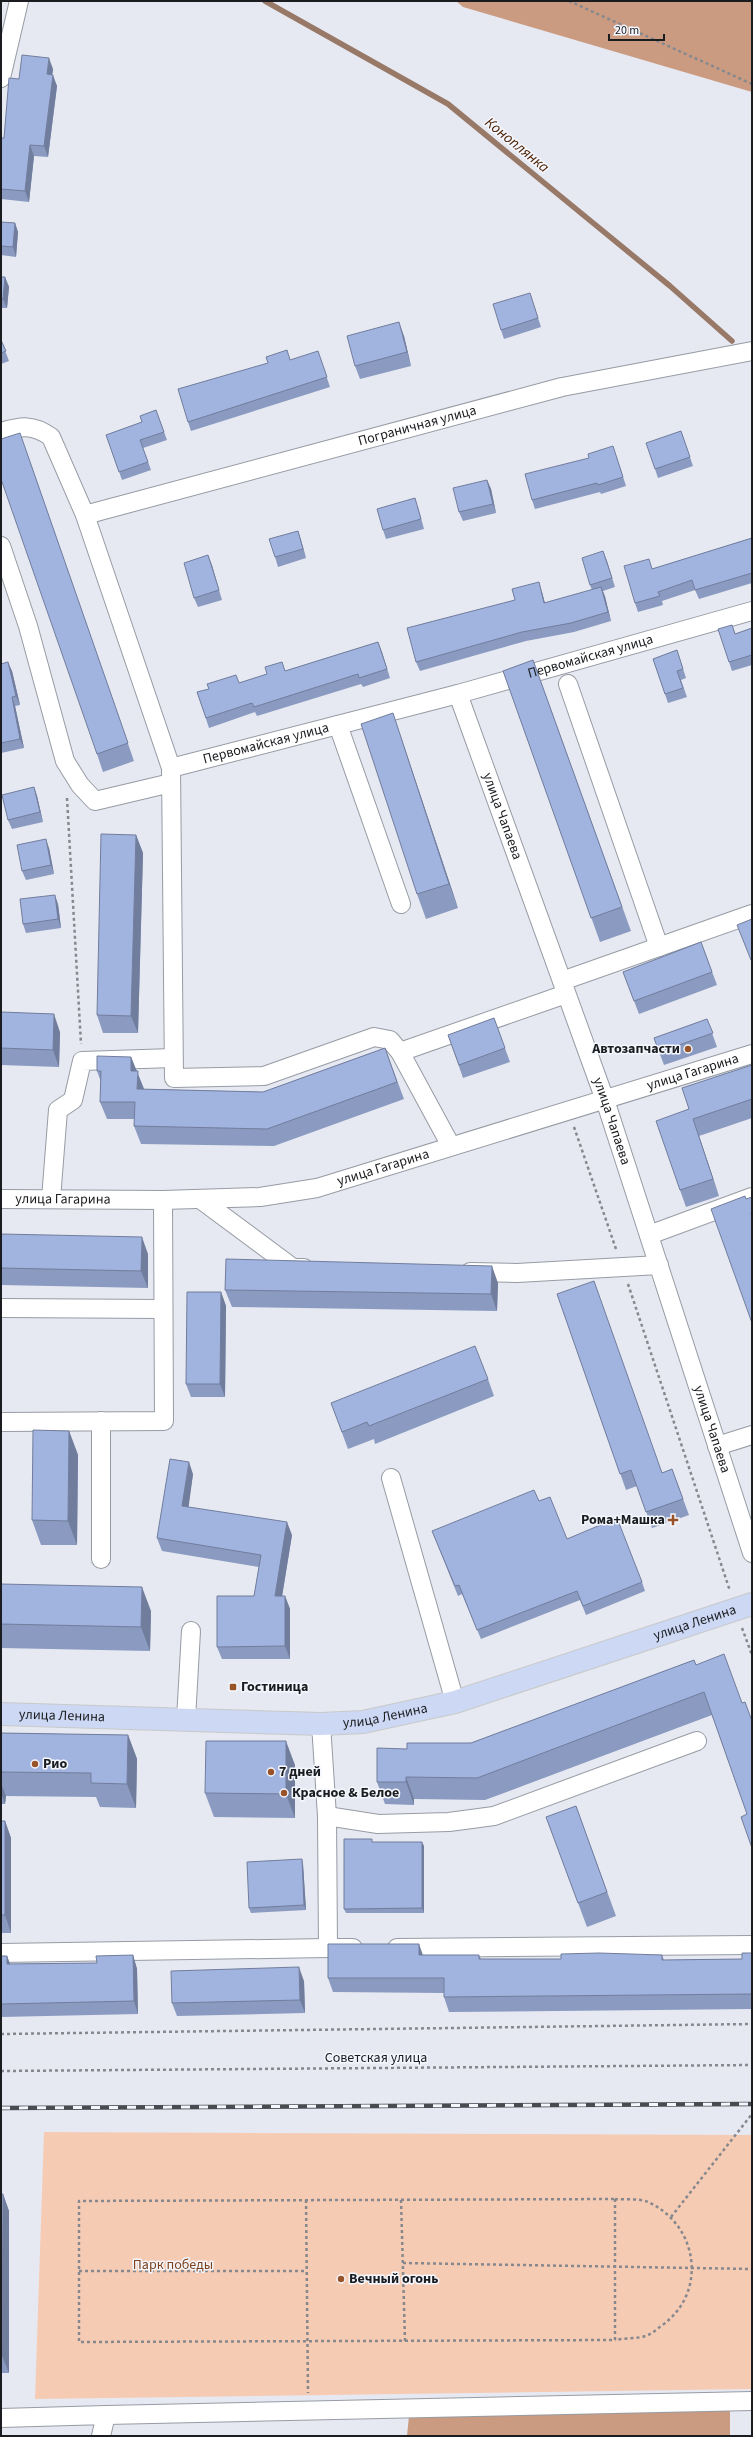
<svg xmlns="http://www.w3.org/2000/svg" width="753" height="2437" font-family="'Source Sans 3',sans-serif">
	<rect width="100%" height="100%" fill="#e6e9f2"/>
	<path fill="#f6cbb4" d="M44,2132L752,2135V2389L35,2399Z"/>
	<path fill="#ca9b81" d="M456,1H752V92L463,7Z
		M730,2409V2436H407L409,2416Z"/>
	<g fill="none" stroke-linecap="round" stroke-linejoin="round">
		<path stroke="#987866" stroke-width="5.5" d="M265,1L448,104L670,286L732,341"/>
		<defs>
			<g id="minor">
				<path d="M1,78L19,1"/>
				<path id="s1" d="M1,432C21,426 33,424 51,437L85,515L171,768L458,694L752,611"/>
				<path id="s2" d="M85,515L562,387L752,351"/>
				<path d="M1,546L28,626L65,761L80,785L95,801L171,783"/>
				<path d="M568,684L659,947"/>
				<path id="s3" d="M458,694L605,1100L752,1553"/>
				<path d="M338,725L401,904"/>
				<path d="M171,768L174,1078L264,1076L374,1037L390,1040L400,1052L451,1146"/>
				<path d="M562,981L752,914"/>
				<path d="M400,1052L566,994"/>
				<path id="s4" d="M1,1199L163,1200L260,1197L317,1188L752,1054"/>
				<path d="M51,1199L58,1110L73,1100L82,1061L173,1058"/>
				<path d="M200,1199L293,1268H304"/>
				<path d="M649,1235L752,1197"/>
				<path d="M470,1272L517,1273L659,1265"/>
				<path d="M1,1308L163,1309"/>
				<path d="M1,1422L164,1421L163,1200"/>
				<path d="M717,1446L752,1435"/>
				<path d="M391,1478L455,1702"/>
				<path d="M101,1559V1421"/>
				<path d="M186,1719L191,1631"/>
				<path d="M321,1724L327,1816L328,1948H353"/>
				<path d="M327,1816L378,1824L449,1822L494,1816L697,1741"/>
				<path d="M397,1948L752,1945"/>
				<path d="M1,1953L328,1948"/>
				<path d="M106,2415L752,2401"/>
				<path d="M1,2418L106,2415L101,2436"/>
			</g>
			<g id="major">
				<path id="s5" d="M1,1714L321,1724L363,1722L455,1702L752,1604"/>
			</g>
		</defs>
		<use href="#minor" stroke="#979ba3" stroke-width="20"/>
		<use href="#major" stroke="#c8c9c9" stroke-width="24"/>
		<path stroke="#86888e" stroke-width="2.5" stroke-dasharray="3 3" stroke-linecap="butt" d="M569,1L752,84
			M67,798L81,1044
			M574,1127L616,1249
			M628,1284L730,1591
			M742,1628L752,1655
			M1,2034L752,2024
			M1,2071L752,2065
			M615,2199V2340L79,2342V2201Z
			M615,2199C625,2200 640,2198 648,2202C699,2225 708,2294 661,2326C657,2329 653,2333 648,2335C639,2339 625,2338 615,2340
			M306,2200L308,2393
			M401,2200L405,2341
			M671,2217L752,2114
			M403,2263L752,2269
			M79,2271H306"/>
		<use href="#minor" stroke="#fff" stroke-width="18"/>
		<use href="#major" stroke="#cdd8f4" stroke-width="22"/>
		<defs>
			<path id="rail" d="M1,2108L752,2104"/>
		</defs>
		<use href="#rail" stroke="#494b50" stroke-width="4.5"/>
		<use href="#rail" stroke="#f4f7fe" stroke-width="3" stroke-dasharray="9" stroke-linecap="butt"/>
	</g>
	<path fill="#8a9ac0" d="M53,69L52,75L57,86L48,157L34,156L29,202L1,199V138H4L19,79Z
		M1,222L15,223L18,232L16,257L1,255Z
		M1,277H5L9,287L7,308H1Z
		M530,293L541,327L504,339L501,330Z
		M404,336L411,366L360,379L355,366Z
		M1,340L9,361L1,364Z
		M290,360H321L330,387L191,431L188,422Z
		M156,410L167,440L143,448L151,470L122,480L106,435L142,422Z
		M681,431L693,466L658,478L655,469Z
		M26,450L134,761L103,772L97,754Z
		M616,455L626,486L601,494L600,492L535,509L532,500Z
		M487,480L491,489L496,513L463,521L459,512Z
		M418,507L424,529L386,539L383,530Z
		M298,531L306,558L278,567L275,557Z
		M752,538V583L699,599L695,590L662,601L663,605L638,612L635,603L652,569Z
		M603,551L615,587L603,591L611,621L574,632L526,641L420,671L416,662L515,600L542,592L545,603L592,590L590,585Z
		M208,555L222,600L198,607L194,598Z
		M732,625L735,634L752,628V665L732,671L729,662Z
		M378,642L390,678L363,687L361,684L257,716L255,712L209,728L197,692L209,689L239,683L267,674L282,662L285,671Z
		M677,650L686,678L681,680L687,697L668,703L653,659Z
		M533,660L631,931L600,942L503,671Z
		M1,664L12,671L20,705L15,706L24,748L1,753Z
		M401,737L458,908L426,919L417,894Z
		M34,787L37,796L43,822L12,829L8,820Z
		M136,835L143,853L138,1033H103L97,1015Z
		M49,848L54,874L26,880L22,871Z
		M58,904L61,928L26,933L23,924Z
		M701,942L717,985L639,1014L623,972Z
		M1,1012L60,1032L59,1067L1,1065Z
		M494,1018L510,1062L463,1078L448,1035Z
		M707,1019L717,1047L664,1065L654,1038Z
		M385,1048L404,1099L274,1146L141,1144L134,1126V1119H107L100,1102L101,1082L97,1071L131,1057L144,1089L263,1092Z
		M752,1065V1118L699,1136L719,1196L686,1207L680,1190L689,1109Z
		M1,1234L148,1254V1288L1,1285Z
		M498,1283L497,1311L232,1307L225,1290Z
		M221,1292L226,1306L225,1397H191L186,1384Z
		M557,1294L662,1473L672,1469L689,1515L652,1528L637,1486L626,1490Z
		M488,1379L494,1396L375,1444L374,1439L348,1449L331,1403Z
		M69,1431L78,1455L77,1545H41L32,1520Z
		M193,1474L188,1507L292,1535L282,1596H285L290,1609V1659H222L217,1647L254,1596L259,1567L162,1551L157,1538Z
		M539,1501L567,1539L642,1582L645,1591L586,1615L580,1600L481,1639L462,1594L458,1596L432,1531Z
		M1,1584L151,1611L150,1651L1,1648Z
		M694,1660L747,1814L712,1715L485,1800L414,1799V1805L385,1804L377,1782L407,1749L471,1743Z
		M1,1733L128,1735L137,1759L136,1808L100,1807L96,1797L6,1796L5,1804H1Z
		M295,1765V1818L214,1817L205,1793Z
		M576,1806L616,1916L587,1927L546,1817Z
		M1,1821H5L11,1838V1933H1Z
		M424,1846V1913H346L344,1909Z
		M303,1864L306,1910L251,1913L249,1908Z
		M752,1953V2009L449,2012L444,1997V1993L333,1992L328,1978L423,1955H479L481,1959H561L662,1955L664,1960L742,1959Z
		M133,1955L137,1969L138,2014L1,2017V1956H7L10,1964L97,1963Z
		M304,1981L305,2013L177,2016L172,2003Z
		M1,2194H3L9,2211V2373H1Z"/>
	<path fill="#717d9c" d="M49,58L53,69L51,85L47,74Z
		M53,75L57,86L48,157L44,146Z
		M30,145L34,156L29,202L25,191Z
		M15,223L18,232L16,257L13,247Z
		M5,277L9,287L7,308L3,299Z
		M399,322L404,336L411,366L407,352Z
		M487,480L491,489L496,513L493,504Z
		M298,531L301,540L306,558L303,549Z
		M603,551L607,561L615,587Z
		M208,555L212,565L222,600L219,590Z
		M539,582L542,592L547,612L544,603Z
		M601,587L605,596L611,621L608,612Z
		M378,642L382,652L390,678Z
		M8,662L12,671L20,705L16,696Z
		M12,697L15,706L24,748L20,739Z
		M393,713L458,908L449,884Z
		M34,787L37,796L43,822L40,812Z
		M136,835L143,853L138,1033L131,1016Z
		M46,839L49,848L54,874L51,865Z
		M55,895L58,904L61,928L58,919Z
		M54,1014L60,1032L59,1067L53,1050Z
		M131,1057L144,1089L143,1106L131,1071Z
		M693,1119L699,1136L719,1196L713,1179Z
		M142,1237L148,1254V1288L141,1271Z
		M492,1266L498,1283L497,1311L491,1294Z
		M221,1292L226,1306L225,1397L220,1384Z
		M69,1431L78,1455L77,1545L68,1521Z
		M189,1462L193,1474L187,1519L182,1506Z
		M287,1522L292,1535L280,1609L275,1596Z
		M142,1587L151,1611L150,1651L141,1627Z
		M285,1596L290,1609V1659L285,1646Z
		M128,1735L137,1759L136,1808L127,1784Z
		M286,1741L295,1765V1818L286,1794Z
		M406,1777L414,1799V1805L406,1782Z
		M1,1783L6,1796L5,1804L1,1793Z
		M5,1821L11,1838V1933L5,1915Z
		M422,1842L424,1846V1913L422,1908Z
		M302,1859L303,1864L306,1910L304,1905Z
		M419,1944L424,1958L419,1955Z
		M133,1955L137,1969L138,2014L134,2001Z
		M7,1956L12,1969L7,1964Z
		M299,1967L304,1981L305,2013L300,2000Z
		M3,2194L9,2211V2373L2,2356Z"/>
	<path fill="#a1b3df" stroke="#717d9c" d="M22,55L49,58L47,74L53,75L44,146L30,145L25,191L1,189V138H4L9,78L19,79Z
		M1,222L15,223L13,247L1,246Z
		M1,277H5L3,299H1Z
		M530,293L538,318L501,330L493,304Z
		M399,322L407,352L355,366L347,336Z
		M1,340L6,351L1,353Z
		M287,350L290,360L318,351L327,377L188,422L178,389L268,363L266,357Z
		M156,410L164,432L140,440L148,462L119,472L106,435L142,422L140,416Z
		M681,431L690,457L655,469L646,443Z
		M20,433L128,743L97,754L1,479V439Z
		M613,446L623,477L598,485L597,483L532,500L525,474L589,458L588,454Z
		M487,480L493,504L459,512L453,488Z
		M415,498L421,519L383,530L377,509Z
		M298,531L303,549L275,557L269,539Z
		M752,538V573L695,590L692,580L658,592L660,596L635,603L624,566L649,559L652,569Z
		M603,551L612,578L590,585L582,558Z
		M208,555L219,590L194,598L184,563Z
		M539,582L544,603L601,587L608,612L571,623L522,632L416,662L407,628L515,600L512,589Z
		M732,625L735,634L752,628V655L729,662L718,629Z
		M378,642L387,669L359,678L358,674L254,707L252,703L206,718L197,692L209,689L207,684L236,675L239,683L267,674L265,667L282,662L285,671Z
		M677,650L683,669L677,671L683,688L665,694L653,659Z
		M533,660L622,907L591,918L503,671Z
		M8,662L16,696L12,697L20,739L1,743V664Z
		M393,713L449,884L417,894L361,724Z
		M34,787L40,812L8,820L2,795Z
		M101,834L136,835L131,1016L97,1015Z
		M46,839L51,865L22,871L17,845Z
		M55,895L58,919L23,924L20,899Z
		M752,919V959L751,960L737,925Z
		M701,942L712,972L634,1001L623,972Z
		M1,1012L54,1014L53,1050L1,1048Z
		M494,1018L505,1048L459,1065L448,1035Z
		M707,1019L713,1033L659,1052L654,1038Z
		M385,1048L397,1082L267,1129L134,1126L135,1102H100L101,1071H97V1056L131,1057V1071H138L137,1089L263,1092Z
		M752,1065V1099L693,1119L713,1179L680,1190L656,1121L689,1109L682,1088Z
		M745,1196L746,1199L752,1197V1213H751L752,1217V1323L711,1209Z
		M1,1234L142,1237L141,1271L1,1268Z
		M226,1259L492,1266L491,1294L225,1290Z
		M594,1281L662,1473L672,1469L683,1499L646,1512L631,1470L620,1474L557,1294Z
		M187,1292H221L220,1384H186Z
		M475,1346L488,1379L369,1426L367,1422L342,1432L331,1403Z
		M33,1430L69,1431L68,1521L32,1520Z
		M170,1459L189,1462L182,1506L287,1522L275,1596H285V1646L217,1647V1596H254L261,1555L157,1538Z
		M534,1490L539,1501L550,1497L567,1539L617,1518L642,1582L583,1606L577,1591L477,1630L459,1585L455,1586L432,1531Z
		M1,1584L142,1587L141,1627L1,1624Z
		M724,1654L742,1703L745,1702L752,1721V1848L741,1817L747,1814L704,1692L477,1778L406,1777V1782H377V1748L407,1749V1743H471L694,1660L696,1665Z
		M1,1733L128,1735L127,1784L91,1783V1773L1,1772Z
		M206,1741H286V1794L205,1793Z
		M576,1806L607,1892L578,1903L546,1817Z
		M1,1821H5V1915H1Z
		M344,1839H372V1842H422V1908L344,1909Z
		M302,1859L304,1905L249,1908L247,1862Z
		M328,1944H419V1955H479V1959H561V1954L599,1953L662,1955V1960L742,1959V1953H752V1994L444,1997V1978H328Z
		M133,1955L134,2001L1,2004V1956H7V1964L97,1963L96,1956Z
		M299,1967L300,2000L172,2003L171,1971Z
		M1,2194H3L2,2356H1Z"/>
	<g fill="#985328" stroke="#f4f7fe" stroke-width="1.5">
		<circle cx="688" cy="1049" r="4"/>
		<path d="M671 1514h4v4h4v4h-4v4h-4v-4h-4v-4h4z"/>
		<rect x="229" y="1683" width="8" height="8" rx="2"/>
		<circle cx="35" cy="1764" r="4"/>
		<circle cx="271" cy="1772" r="4"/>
		<circle cx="284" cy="1793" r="4"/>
		<circle cx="341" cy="2279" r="4"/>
	</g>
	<g text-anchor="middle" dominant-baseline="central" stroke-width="3" stroke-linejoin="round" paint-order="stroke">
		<g font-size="14" fill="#1a1c1f" stroke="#f4f7fe">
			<text stroke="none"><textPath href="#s2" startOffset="344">Пограничная улица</textPath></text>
			<text stroke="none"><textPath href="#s1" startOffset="839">Первомайская улица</textPath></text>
			<text stroke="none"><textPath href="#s1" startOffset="503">Первомайская улица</textPath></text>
			<text stroke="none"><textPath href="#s3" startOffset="130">улица Чапаева</textPath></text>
			<text stroke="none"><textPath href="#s4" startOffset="710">улица Гагарина</textPath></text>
			<text stroke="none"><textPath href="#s3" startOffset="454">улица Чапаева</textPath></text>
			<text stroke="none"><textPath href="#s4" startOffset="386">улица Гагарина</textPath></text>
			<text stroke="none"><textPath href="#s4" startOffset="62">улица Гагарина</textPath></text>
			<text stroke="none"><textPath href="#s3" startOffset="778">улица Чапаева</textPath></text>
			<text stroke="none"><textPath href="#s5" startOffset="709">улица Ленина</textPath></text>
			<text stroke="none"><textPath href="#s5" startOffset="385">улица Ленина</textPath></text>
			<text stroke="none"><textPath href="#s5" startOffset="61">улица Ленина</textPath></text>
			<text x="376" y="2058">Советская улица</text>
		</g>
		<g font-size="14" font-weight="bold" fill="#1a1c1f" stroke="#f4f7fe" text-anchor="start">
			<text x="680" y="1049" text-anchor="end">Автозапчасти</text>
			<text x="665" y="1520" text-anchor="end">Рома+Машка</text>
			<text x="241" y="1687">Гостиница</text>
			<text x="43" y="1764">Рио</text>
			<text x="279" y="1772">7 дней</text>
			<text x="292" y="1793">Красное &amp; Белое</text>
			<text x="349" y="2279">Вечный огонь</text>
		</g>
		<g font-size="14" fill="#7e421c" stroke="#f4f7fe">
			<text x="173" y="2265">Парк победы</text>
		</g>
		<g font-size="15" font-style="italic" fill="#502406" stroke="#f4f7fe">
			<text transform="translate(517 145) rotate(39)">Коноплянка</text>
		</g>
	</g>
	<rect width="753" height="2437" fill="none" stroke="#1a1c1f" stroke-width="4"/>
	<path d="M609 34v6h55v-6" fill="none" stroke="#1a1c1f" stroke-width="2"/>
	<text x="615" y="34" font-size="12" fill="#1a1c1f" stroke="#f4f7fe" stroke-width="3" paint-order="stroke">20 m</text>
</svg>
